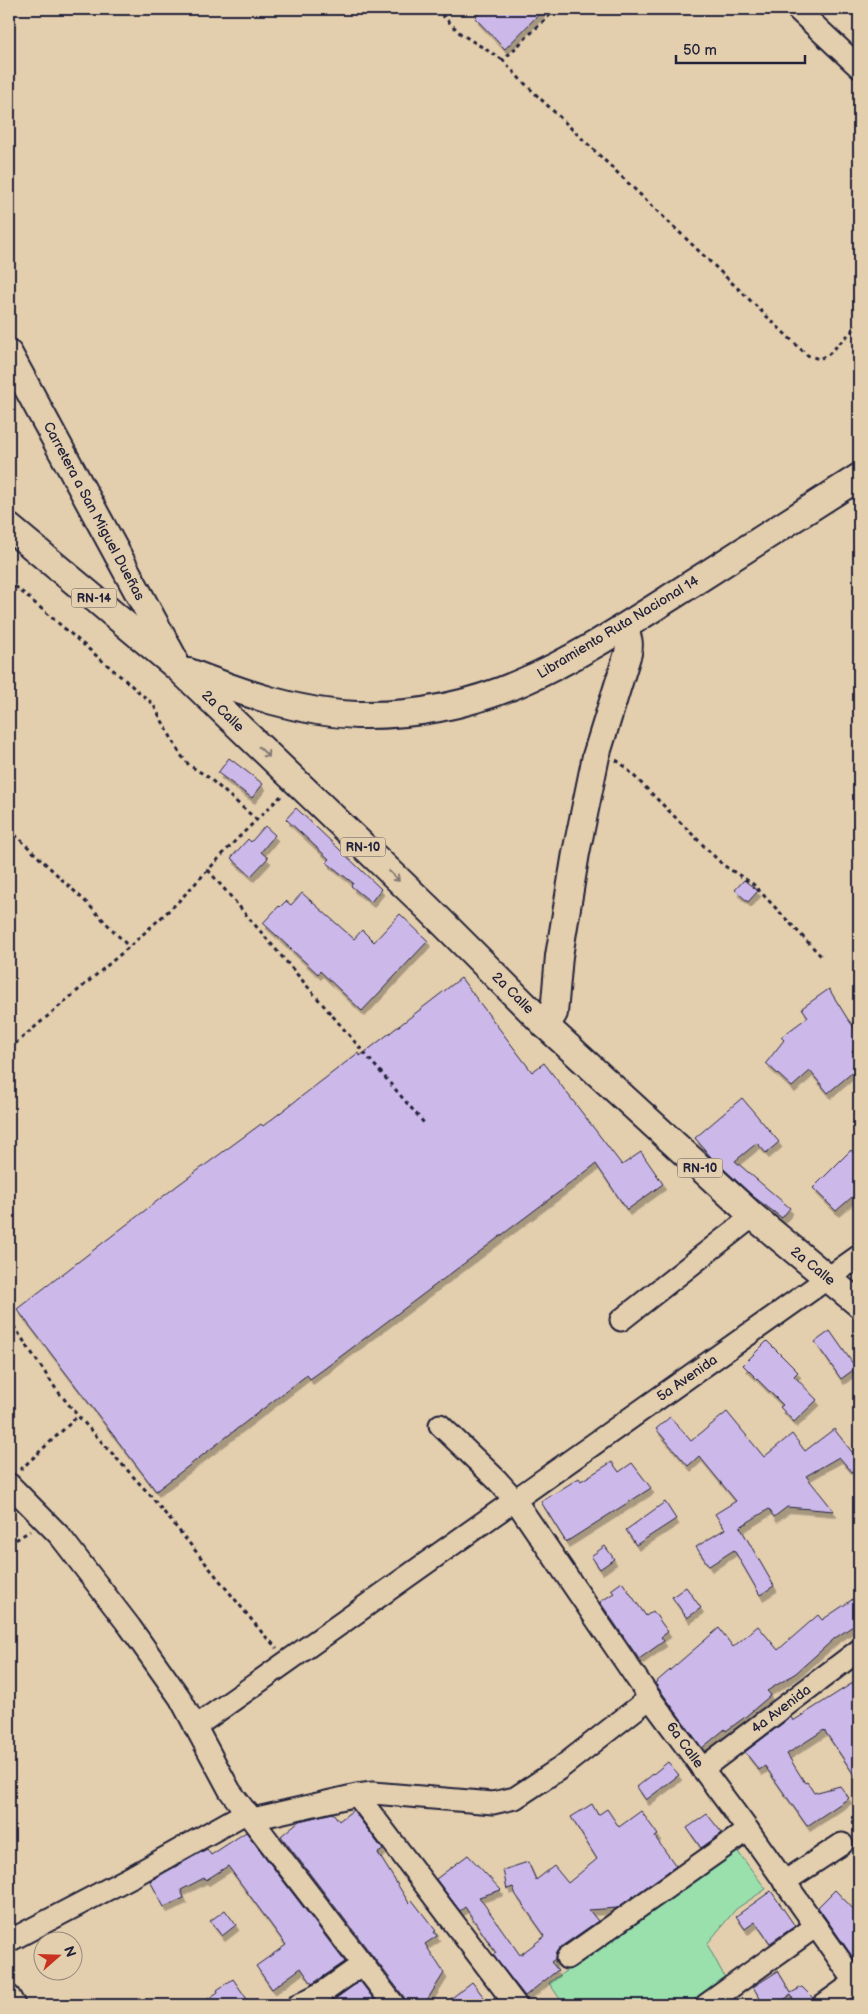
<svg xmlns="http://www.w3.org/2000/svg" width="868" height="2014" viewBox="0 0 868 2014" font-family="'Balsamiq Sans',sans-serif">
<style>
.green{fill:#99e0ad;stroke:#5e8174}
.building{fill:#ccb9ea;stroke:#22223b;filter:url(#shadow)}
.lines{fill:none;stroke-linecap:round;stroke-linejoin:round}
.minor-casing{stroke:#22223b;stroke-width:25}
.major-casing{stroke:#22223b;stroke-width:30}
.path{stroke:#22223b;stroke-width:3;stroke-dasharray:4 4;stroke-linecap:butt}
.minor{stroke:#e3cead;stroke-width:21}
.major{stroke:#e3cead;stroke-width:26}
.oneway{stroke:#827874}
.labels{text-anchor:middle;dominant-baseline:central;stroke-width:4;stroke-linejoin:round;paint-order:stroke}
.shield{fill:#e3cead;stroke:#5c565d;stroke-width:1}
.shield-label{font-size:12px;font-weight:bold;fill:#22223b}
.street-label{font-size:14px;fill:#22223b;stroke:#e3cead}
</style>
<defs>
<filter id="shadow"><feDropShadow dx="3" dy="5.5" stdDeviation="0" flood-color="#0004"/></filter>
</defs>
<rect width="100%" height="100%" fill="#e3cead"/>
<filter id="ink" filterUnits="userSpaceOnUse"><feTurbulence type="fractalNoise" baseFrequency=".02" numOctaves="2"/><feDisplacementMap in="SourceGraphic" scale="10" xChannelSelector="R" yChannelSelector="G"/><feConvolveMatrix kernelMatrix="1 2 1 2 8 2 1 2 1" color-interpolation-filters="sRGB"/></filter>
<g filter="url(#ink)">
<polygon class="green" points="735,1848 766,1889 736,1909 707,1944 729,1985 700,2005 564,2005 549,1983"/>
<g class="building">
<polygon points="484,9 544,9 505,49 475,18"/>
<polygon points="229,758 263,784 252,798 218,773"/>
<polygon points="296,808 381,889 371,902 351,886 353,883 326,862 329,859 286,819"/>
<polygon points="265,826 275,835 261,852 268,858 251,876 231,858 248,839 251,842"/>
<polygon points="744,880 758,891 748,902 735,890"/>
<polygon points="302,893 354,939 362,930 374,942 400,914 428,941 362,1011 320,971 318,974 263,923 279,906 280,907 286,901 291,905"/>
<polygon points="461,978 532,1072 544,1063 622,1165 641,1152 663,1184 627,1210 596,1164 324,1369 310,1379 307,1375 156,1491 17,1309 178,1185 261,1124 263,1126 358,1053 360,1056"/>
<polygon points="829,989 847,1018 859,1034 859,1045 852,1051 859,1060 859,1067 828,1093 810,1071 792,1087 766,1063 784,1040 781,1037 808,1017 802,1008"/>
<polygon points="742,1098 779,1142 766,1153 757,1143 735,1161 790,1208 782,1218 754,1197 710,1156 695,1138"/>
<polygon points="851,1150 859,1160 859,1191 836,1211 813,1188"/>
<polygon points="830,1331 856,1368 841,1379 815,1342"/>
<polygon points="767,1341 798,1372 794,1376 817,1400 794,1422 780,1407 783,1405 743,1365"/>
<polygon points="727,1412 764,1457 792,1434 805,1451 834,1429 859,1461 859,1480 839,1457 806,1476 834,1511 787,1507 774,1517 769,1509 740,1527 774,1586 760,1595 734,1550 709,1566 696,1547 725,1529 715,1514 736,1501 699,1456 688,1466 656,1429 670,1417 691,1441"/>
<polygon points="612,1462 619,1472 632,1463 651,1488 566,1542 541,1502 579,1478 581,1481"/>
<polygon points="665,1502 676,1519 636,1545 626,1530"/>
<polygon points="605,1546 614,1559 600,1569 591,1556"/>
<polygon points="622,1582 646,1616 653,1611 668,1632 661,1637 664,1641 639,1659 600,1602 614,1593 611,1590"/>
<polygon points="686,1587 701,1608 687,1618 672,1597"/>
<polygon points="859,1595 859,1622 835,1638 796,1673 767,1691 771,1695 745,1717 726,1731 725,1729 702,1748 655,1683 719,1628 733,1647 758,1626 778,1650 818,1615 822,1620"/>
<polygon points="859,1679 859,1782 824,1730 787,1754 805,1783 807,1782 814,1793 840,1786 849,1798 807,1826 765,1766 759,1770 745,1752 791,1717 793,1721"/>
<polygon points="668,1762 679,1775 646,1800 637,1787"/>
<polygon points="592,1804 598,1815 607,1809 619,1827 641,1811 658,1835 655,1837 676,1866 617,1908 589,1910 598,1921 559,1948 556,1953 555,1959 551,1962 558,1970 525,1996 493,1955 496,1953 465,1907 460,1911 436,1879 468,1855 501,1890 479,1897 520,1955 545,1936 516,1895 513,1887 507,1889 503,1870 528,1862 536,1880 554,1866 568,1883 597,1859 571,1817"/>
<polygon points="353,1810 383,1850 378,1853 409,1903 412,1900 436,1931 434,1932 437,1936 425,1944 444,1973 424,2005 406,2005 404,1997 281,1836 299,1821 333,1813 339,1821"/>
<polygon points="707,1814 722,1833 701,1848 687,1828"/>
<polygon points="246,1832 345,1962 312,1984 301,1968 272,1989 256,1966 286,1945 228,1866 206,1880 204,1878 181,1890 184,1898 164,1907 150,1881 207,1849 211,1855"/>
<polygon points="835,1890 859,1915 859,1966 818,1907"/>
<polygon points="771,1891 795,1926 770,1943 755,1922 745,1929 736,1916"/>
<polygon points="225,1910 236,1925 222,1936 210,1921"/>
<polygon points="778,1971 791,1993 802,1987 813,1998 811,2005 796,2005 791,1995 775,2005 764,2005 753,1987"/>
<polygon points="233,1979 251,2005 199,2005 218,1992 217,1990"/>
<polygon points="360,1981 378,2005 325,2005 332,2001"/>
<polygon points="472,1982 490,2005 443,2005"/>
</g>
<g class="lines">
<defs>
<g id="minor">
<polyline points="797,9 859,67"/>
<polyline points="621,1320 753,1216"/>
<polyline points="440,1425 497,1480 515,1500 650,1698 748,1830 859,1987"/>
<polyline points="9,1484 60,1536 130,1627 180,1698 230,1791 394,2005"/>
<polyline points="195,1727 859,1256"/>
<polyline points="702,1769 859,1650"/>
<polyline points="357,1795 516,2005"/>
<polyline points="253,1819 357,1795 373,1793 493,1803 515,1798 559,1769 650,1698"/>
<polyline points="784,1882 842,1844"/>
<polyline points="9,1941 133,1876 247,1812"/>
<polyline points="567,1958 748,1830"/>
<polyline points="9,1996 14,2005"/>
<polyline points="298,2005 325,1991 363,1964"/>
<polyline points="706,2005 816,1926"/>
<polyline points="823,2005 855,1982"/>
</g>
<g id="major">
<polyline points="9,354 173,657"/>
<polyline points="9,527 179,669 429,909 546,1026 753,1216 859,1304"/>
<path d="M189 672C243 693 299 713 357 715 490 718 577 657 685 588 743 551 801 514 859 477"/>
<path d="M546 1026 554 1013 559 956 576 853 596 756 628 653C630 643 629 637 622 628"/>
</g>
</defs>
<use href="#minor" class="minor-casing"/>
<use href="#major" class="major-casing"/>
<g class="path">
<polyline points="436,9 461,34 503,60"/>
<polyline points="556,9 503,60 520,79 807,355 819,359 829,354 859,324"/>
<polyline points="9,581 153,704 180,754 189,765 208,777 257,820"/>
<polyline points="616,760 622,764 723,865 753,884 821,956"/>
<polyline points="9,829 89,905 129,947"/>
<polyline points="208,870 424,1123"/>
<polyline points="9,1049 129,947 176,904 236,840 281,796"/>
<polyline points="9,1319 56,1389 78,1416 150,1495 264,1635 277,1648"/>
<polyline points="20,1470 78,1416"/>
<polyline points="9,1544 30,1531"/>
</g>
<use href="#minor" class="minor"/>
<use href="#major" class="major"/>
</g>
<defs><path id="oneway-shaft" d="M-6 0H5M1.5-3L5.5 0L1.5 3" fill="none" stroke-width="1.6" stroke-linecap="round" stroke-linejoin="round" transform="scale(1.25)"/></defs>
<g class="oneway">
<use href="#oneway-shaft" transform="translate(264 752) rotate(44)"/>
<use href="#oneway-shaft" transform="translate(394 876) rotate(44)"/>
</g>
</g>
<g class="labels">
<g class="shield">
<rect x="71.5" y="588.5" width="45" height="19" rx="4"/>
<rect x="340.5" y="837.5" width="45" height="19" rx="4"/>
<rect x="677.5" y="1158.5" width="45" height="19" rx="4"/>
</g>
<g class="shield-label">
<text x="94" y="598">RN-14</text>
<text x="363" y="847">RN-10</text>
<text x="700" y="1168">RN-10</text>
</g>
<g class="street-label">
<text transform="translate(94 511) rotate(62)">Carretera a San Miguel Dueñas</text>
<text transform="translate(618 627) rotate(-31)">Libramiento Ruta Nacional 14</text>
<text transform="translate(223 711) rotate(44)">2a Calle</text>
<text transform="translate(513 993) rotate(45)">2a Calle</text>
<text transform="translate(813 1266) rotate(39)">2a Calle</text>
<text transform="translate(687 1378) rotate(-35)">5a Avenida</text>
<text transform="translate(781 1709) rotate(-37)">4a Avenida</text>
<text transform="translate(685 1745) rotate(54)">6a Calle</text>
</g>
</g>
<rect width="868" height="2014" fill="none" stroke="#e3cead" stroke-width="30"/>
<rect x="15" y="15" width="838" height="1984" fill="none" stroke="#22223b" stroke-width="2" filter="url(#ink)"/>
<g transform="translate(58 1956) rotate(70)"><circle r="24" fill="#e3cead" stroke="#96897f"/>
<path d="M0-4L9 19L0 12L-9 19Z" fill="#c8321e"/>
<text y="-8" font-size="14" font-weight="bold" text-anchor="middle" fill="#22223b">N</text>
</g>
<path d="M676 55v8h129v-8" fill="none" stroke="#22223b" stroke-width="2.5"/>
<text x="683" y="55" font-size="15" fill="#22223b" stroke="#e3cead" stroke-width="4" paint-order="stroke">50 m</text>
</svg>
